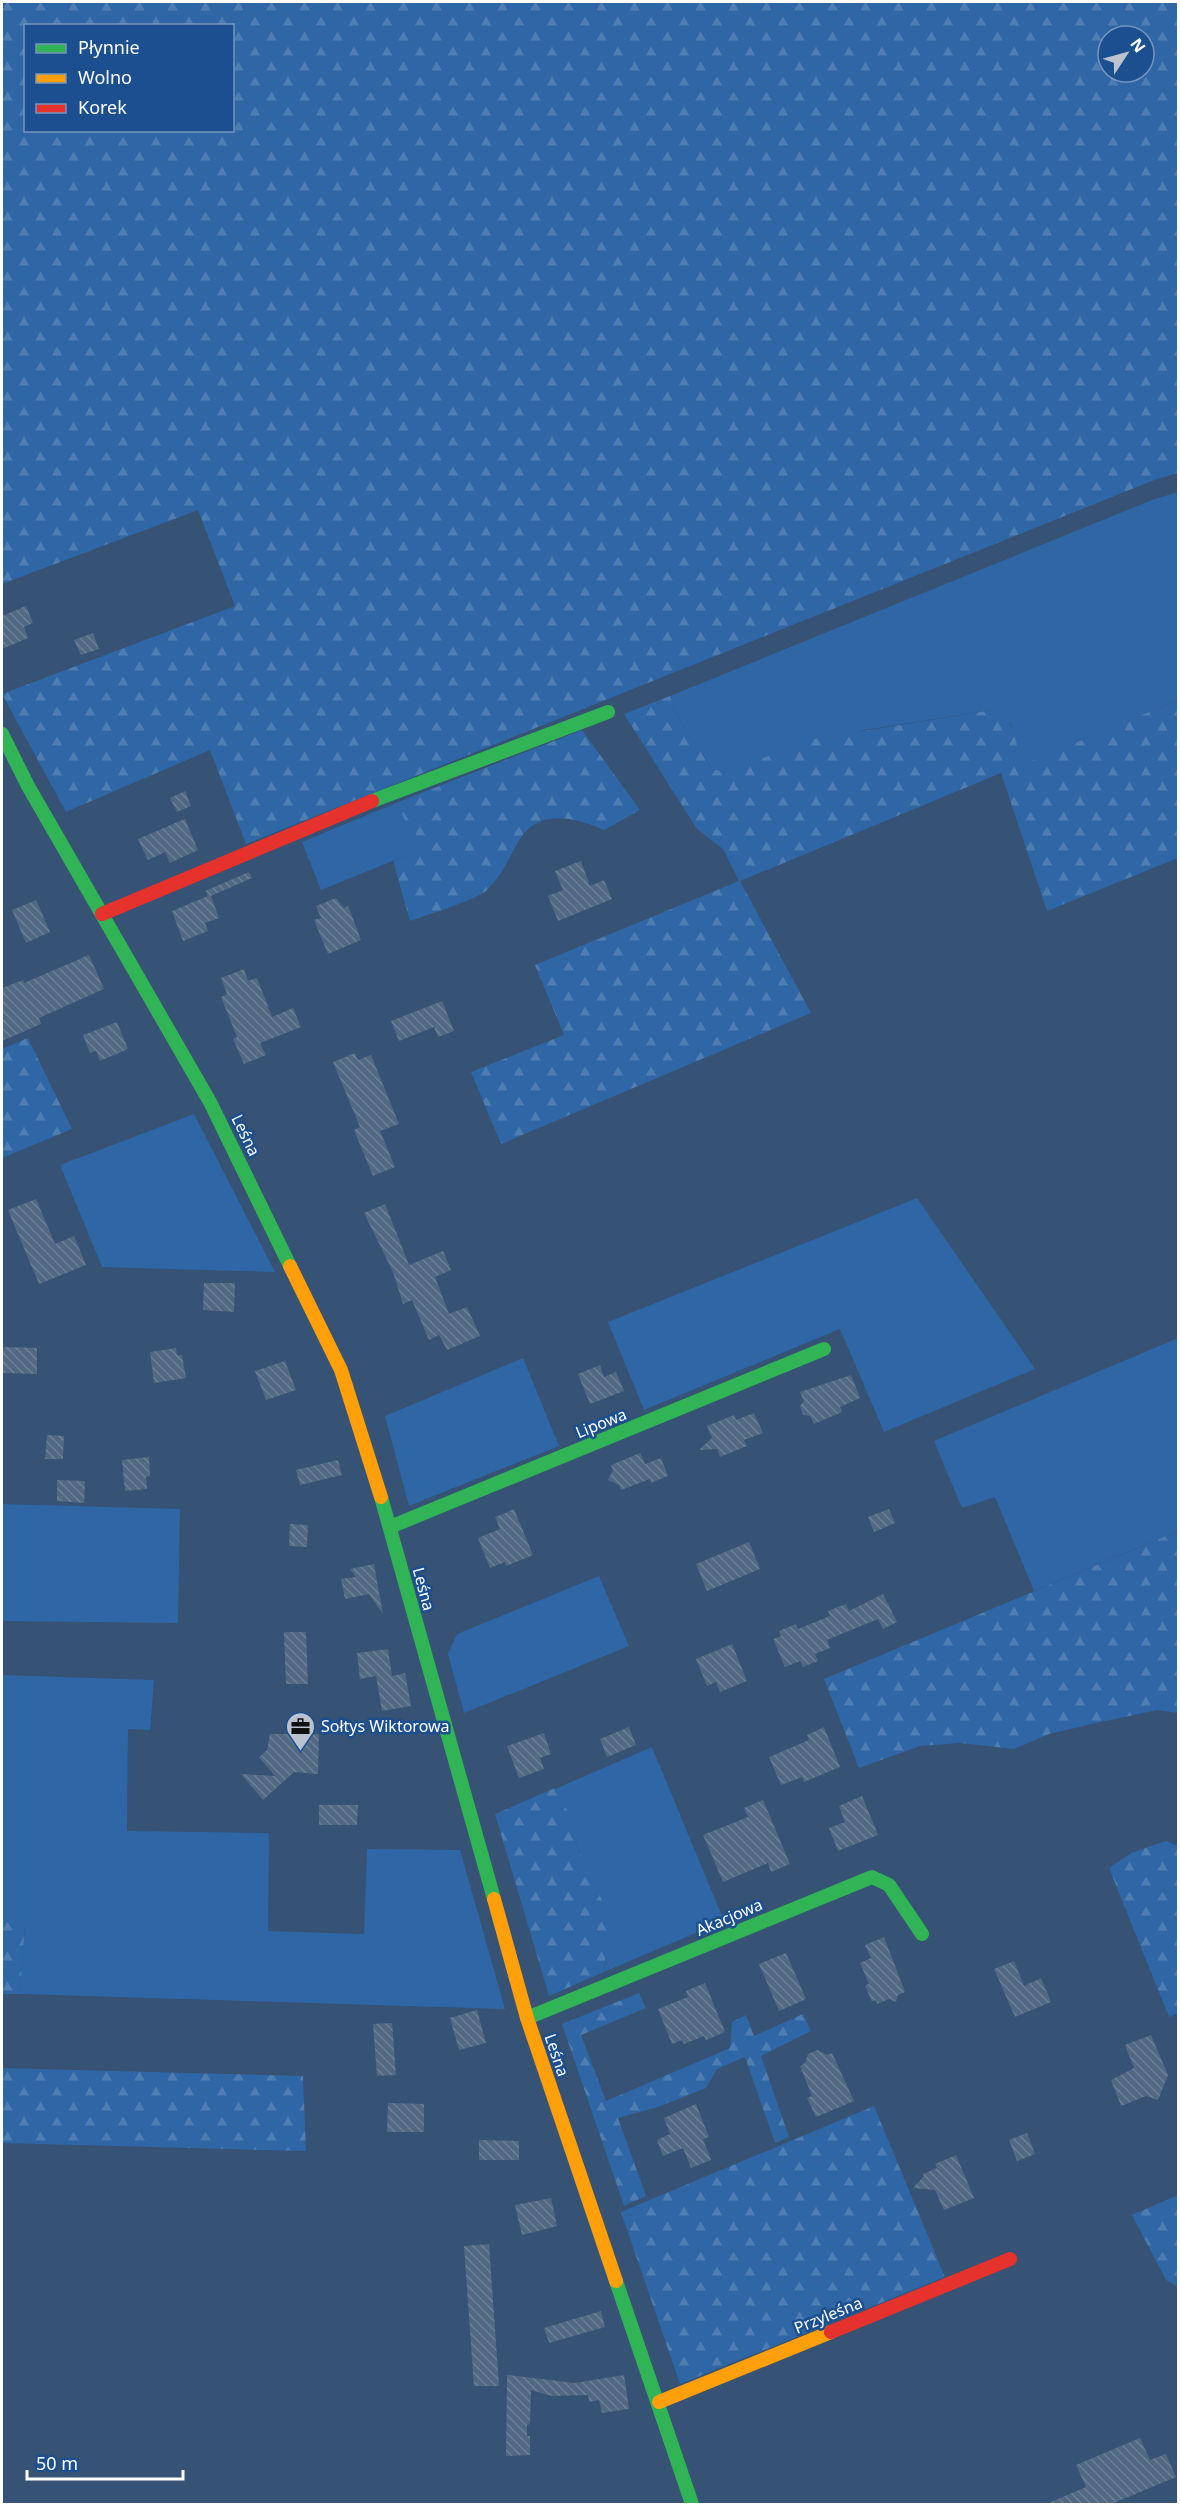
<svg xmlns="http://www.w3.org/2000/svg" width="1180" height="2506" viewBox="0 0 1180 2506" font-family="'Noto Sans',sans-serif">
<style>
.green{fill:#2f66a5}
.forest{fill:url(#forest-firs);fill-rule:evenodd}
.building{fill:url(#building-back-hatch)}
.lines{fill:none;stroke-linecap:round;stroke-linejoin:round}
.fast{stroke:#30b455;stroke-width:14}
.slow{stroke:#ff9f0a;stroke-width:14}
.jam{stroke:#e5322d;stroke-width:14}
.labels{text-anchor:middle;dominant-baseline:central;stroke-width:5;stroke-linejoin:round;paint-order:stroke}
.street-label{font-size:16px;fill:#fff;stroke:#1b4f8f}
.poi-label{font-size:16px;fill:#fff;stroke:#1b4f8f;text-anchor:start}
</style>
<defs>
<pattern id="forest-firs" width="22" height="20" patternUnits="userSpaceOnUse" patternTransform="scale(1.5)"><rect width="22" height="20" fill="#2f66a5"/><path d="M5 1l3.5 6h-7zM16 11l3.5 6h-7z" fill="#4e7db2"/></pattern>
<pattern id="building-back-hatch" width="6" height="6" patternUnits="userSpaceOnUse" patternTransform="scale(1.5)"><rect width="6" height="6" fill="#526984"/><path d="M-1 5l2 2M0 0l6 6M5-1l2 2" fill="none" stroke="#6c8096"/></pattern>
</defs>
<rect width="100%" height="100%" fill="#365274"/>
<g class="green">
<polygon points="1178,492 1178,700 1021,766 1011,724 992,710 865,730 726,772 712,769 678,717 670,696 1152,500"/>
<polygon points="396,803 408,824 427,847 321,890 302,842"/>
<polygon points="194,1114 275,1272 102,1267 60,1165"/>
<polygon points="917,1198 1035,1369 884,1432 840,1329 644,1410 608,1322"/>
<polygon points="1178,1338 1178,1531 1034,1591 995,1497 962,1508 934,1441"/>
<polygon points="523,1358 559,1446 409,1506 385,1416"/>
<polygon points="2,1504 180,1509 178,1623 2,1621"/>
<polygon points="599,1576 629,1646 464,1713 448,1654 457,1634"/>
<polygon points="2,1675 154,1680 150,1730 128,1729 127,1831 269,1833 268,1931 364,1934 367,1849 460,1850 505,2009 20,1994 25,1925 2,1922"/>
<polygon points="652,1747 724,1921 604,1972 606,1960 581,1854 573,1837 568,1814 555,1789"/>
</g>
<g class="forest">
<path d="M2 2H1178V473L1157 479 246 844 210 750 66 812 2 694 235 606 198 510 2 584ZM26 26H232V130H26ZM1108 36H1144V72H1108Z"/>
<path d="M670 696 678 717 712 769 726 772 814 739 992 710C1017 717 1015 745 1022 765L1178 700V858L1047 911 1001 773 740 881 811 1013 501 1144 471 1072 564 1035 535 965 739 881 723 849 697 829 624 714Z"/>
<path d="M582 730 640 810 604 830C576 818 540 808 520 839 509 857 503 875 487 890 477 900 426 915 410 921L393 861 426 847 407 824 396 803Z"/>
<polygon points="28,1038 72,1129 2,1158 2,1049"/>
<polygon points="1178,1531 1178,1713 1157,1710 1092,1724 1049,1734 1014,1749 960,1743 920,1746 859,1768 824,1679"/>
<polygon points="555,1788 569,1814 573,1837 604,1905 609,1928 604,1972 549,1996 495,1814"/>
<polygon points="1166,1841 1178,1846 1178,2013 1169,2017 1109,1868 1131,1853"/>
<polygon points="2,1922 25,1924 20,1994 2,1994"/>
<polygon points="639,1993 646,2008 581,2035 606,2101 730,2048 732,2022 746,2015 754,2036 803,2014 811,2031 761,2056 789,2137 775,2143 745,2057 717,2069 706,2088 658,2107 618,2118 646,2196 624,2206 562,2024"/>
<polygon points="2,2068 303,2076 306,2151 2,2143"/>
<polygon points="874,2106 945,2277 680,2384 621,2212"/>
<polygon points="1178,2195 1178,2287 1166,2280 1132,2215"/>
</g>
<g class="building">
<polygon points="26,606 33,623 24,627 28,638 2,649 2,616"/>
<polygon points="93,633 99,649 81,655 74,640"/>
<polygon points="185,791 191,806 177,812 170,798"/>
<polygon points="185,819 198,850 170,863 165,852 148,860 138,839"/>
<polygon points="581,861 590,886 604,880 612,899 558,921 548,896 563,890 555,871"/>
<polygon points="249,872 252,878 211,896 219,918 205,923 208,931 183,941 172,911 208,896 205,891"/>
<polygon points="336,898 344,908 348,906 361,940 328,954 314,920 321,918 316,906"/>
<polygon points="36,900 50,932 26,943 12,910"/>
<polygon points="89,955 104,989 39,1018 41,1024 2,1041 2,988 23,980 24,983"/>
<polygon points="244,969 248,981 257,978 272,1017 293,1008 301,1027 260,1043 266,1055 244,1064 233,1039 237,1037 221,997 227,994 221,978"/>
<polygon points="442,1001 454,1031 438,1037 434,1027 399,1041 391,1021"/>
<polygon points="117,1022 128,1049 100,1061 96,1051 90,1053 83,1035"/>
<polygon points="355,1053 358,1060 371,1055 399,1124 380,1131 395,1167 373,1176 354,1130 360,1127 333,1062"/>
<polygon points="36,1199 55,1244 74,1236 86,1265 39,1284 8,1210"/>
<polygon points="385,1204 409,1265 443,1251 451,1270 435,1277 449,1314 467,1307 480,1336 447,1350 439,1335 429,1340 412,1300 403,1304 393,1272 364,1213"/>
<polygon points="204,1283 235,1283 234,1312 203,1310"/>
<polygon points="5,1347 37,1348 37,1374 4,1373 2,1371 2,1349"/>
<polygon points="176,1348 177,1355 182,1355 186,1378 154,1383 150,1352"/>
<polygon points="285,1361 296,1390 266,1400 255,1371"/>
<polygon points="600,1365 604,1377 616,1372 624,1391 590,1404 578,1374"/>
<polygon points="851,1375 860,1398 840,1407 842,1412 814,1424 810,1416 803,1415 800,1406 804,1401 800,1392"/>
<polygon points="754,1413 763,1433 744,1440 747,1446 720,1457 717,1449 699,1450 712,1438 707,1426 734,1415 736,1420"/>
<polygon points="47,1435 64,1436 63,1459 45,1459"/>
<polygon points="640,1453 645,1464 661,1458 668,1476 651,1483 650,1479 621,1490 619,1485 608,1480 613,1470 611,1465"/>
<polygon points="149,1457 150,1476 146,1477 147,1489 125,1491 122,1460"/>
<polygon points="338,1460 342,1475 300,1485 296,1470"/>
<polygon points="57,1480 85,1481 84,1503 57,1501"/>
<polygon points="514,1509 533,1555 506,1566 505,1562 490,1568 478,1538 500,1529 495,1517"/>
<polygon points="889,1509 895,1523 874,1532 868,1517"/>
<polygon points="290,1524 308,1525 307,1547 289,1546"/>
<polygon points="749,1542 760,1569 707,1591 696,1564"/>
<polygon points="374,1564 376,1576 383,1614 369,1594 345,1599 341,1579 356,1577 350,1569"/>
<polygon points="883,1594 897,1622 883,1629 878,1619 827,1640 830,1648 815,1654 818,1661 803,1667 800,1661 785,1667 773,1639 781,1636 779,1631 796,1624 798,1629 830,1616 828,1611 846,1604 849,1611"/>
<polygon points="284,1632 306,1632 308,1684 286,1684"/>
<polygon points="732,1644 747,1681 720,1692 716,1682 707,1686 696,1659"/>
<polygon points="388,1649 392,1676 405,1673 411,1706 382,1711 376,1676 360,1679 357,1653"/>
<polygon points="629,1727 636,1745 607,1757 600,1739"/>
<polygon points="824,1727 840,1767 804,1782 802,1777 781,1785 769,1757 809,1740 807,1735"/>
<polygon points="544,1733 551,1754 540,1758 544,1769 519,1778 507,1746"/>
<polygon points="270,1734 319,1734 318,1774 294,1772 263,1800 241,1774 275,1776 259,1757 267,1750"/>
<polygon points="862,1796 878,1835 838,1851 829,1828 845,1822 839,1806"/>
<polygon points="763,1800 790,1864 771,1872 768,1863 723,1882 703,1835 748,1817 744,1808"/>
<polygon points="319,1805 358,1805 357,1825 319,1825"/>
<polygon points="884,1937 905,1992 898,1995 896,2002 889,1999 877,2004 876,2000 872,2002 865,1985 869,1984 860,1963 871,1958 865,1945"/>
<polygon points="786,1953 806,1999 779,2011 759,1964"/>
<polygon points="1014,1961 1024,1986 1041,1978 1051,2002 1015,2017 994,1969"/>
<polygon points="705,1983 725,2032 706,2040 704,2036 684,2044 682,2040 672,2044 658,2009 688,1997 686,1991"/>
<polygon points="477,2010 486,2043 459,2050 450,2018"/>
<polygon points="392,2023 396,2075 377,2076 373,2024"/>
<polygon points="1151,2035 1168,2075 1158,2100 1146,2096 1121,2106 1111,2080 1134,2068 1125,2045"/>
<polygon points="817,2050 827,2055 832,2053 854,2101 816,2117 807,2098 812,2096 800,2066 805,2063 808,2054"/>
<polygon points="388,2103 424,2104 424,2132 387,2132"/>
<polygon points="696,2104 709,2137 703,2139 711,2160 691,2168 683,2148 663,2156 657,2140 670,2134 664,2118"/>
<polygon points="1027,2133 1035,2154 1017,2161 1009,2140"/>
<polygon points="479,2140 519,2141 519,2160 479,2160"/>
<polygon points="956,2155 974,2198 944,2210 935,2190 913,2188 924,2176 923,2174 937,2168 935,2164"/>
<polygon points="551,2198 557,2226 522,2235 515,2205"/>
<polygon points="489,2244 499,2386 474,2386 464,2246"/>
<polygon points="601,2311 605,2327 549,2343 544,2328"/>
<polygon points="507,2375 575,2383 624,2375 629,2409 602,2413 599,2400 589,2402 588,2395 552,2396 531,2390 530,2424 527,2425 527,2436 530,2436 530,2455 506,2456"/>
<polygon points="1140,2438 1150,2460 1166,2454 1176,2477 1109,2505 1044,2505 1086,2487 1076,2465"/>
</g>
<g class="lines">
<g class="fast">
<polyline points="2,734 28,786 210,1102 290,1266"/>
<polyline points="372,801 608,712"/>
<polyline points="381,1497 494,1899"/>
<polyline points="390,1527 824,1349"/>
<polyline points="527,2018 872,1877 889,1885 922,1934"/>
<polyline points="616,2281 692,2504"/>
</g>
<g class="slow">
<polyline points="290,1266 341,1370 381,1497"/>
<polyline points="494,1899 527,2018 616,2281"/>
<polyline points="659,2402 831,2332"/>
</g>
<g class="jam">
<polyline points="102,914 372,801"/>
<polyline points="831,2332 1010,2259"/>
</g>
</g>
<defs>
<symbol id="office-pin" viewBox="-11 -11 22 30"><path d="M0 17L-7.5 6A9.5 9.5 0 1 1 7.5 6Z" fill="#b9c2ce" stroke="#1b4f8f"/><path d="M-6-3h4V-5.5h4V-3h4V5H-6ZM-1-4.5V-3h2v-1.5ZM-6 0V1H6V0Z" fill="#111"/></symbol>
</defs>
<g fill-rule="evenodd">
<use href="#office-pin" x="284" y="1710" width="33" height="45"/>
</g>
<g class="labels">
<g class="street-label">
<text transform="translate(246 1135) rotate(64)">Leśna</text>
<text transform="translate(601 1423) rotate(-22)">Lipowa</text>
<text transform="translate(424 1589) rotate(75)">Leśna</text>
<text transform="translate(729 1917) rotate(-23)">Akacjowa</text>
<text transform="translate(557 2055) rotate(71)">Leśna</text>
<text transform="translate(828 2315) rotate(-22)">Przyleśna</text>
</g>
<g class="poi-label">
<text x="321" y="1726">Sołtys Wiktorowa</text>
</g>
</g>
<rect width="1180" height="2506" fill="none" stroke="#ffffff" stroke-width="6"/>
<rect x="24" y="24" width="210" height="108" fill="#1b4f8f" stroke="#7695bc" stroke-width="1.5"/>
<rect x="36" y="44" width="30" height="9" fill="#30b455" stroke="#7695bc" stroke-width="1.5"/>
<text x="78" y="54" font-size="18" fill="#ffffff">Płynnie</text>
<rect x="36" y="74" width="30" height="9" fill="#ff9f0a" stroke="#7695bc" stroke-width="1.5"/>
<text x="78" y="84" font-size="18" fill="#ffffff">Wolno</text>
<rect x="36" y="104" width="30" height="9" fill="#e5322d" stroke="#7695bc" stroke-width="1.5"/>
<text x="78" y="114" font-size="18" fill="#ffffff">Korek</text>
<g transform="translate(1126 54) rotate(54)"><circle r="28" fill="#1b4f8f" stroke="#7695bc" stroke-width="1.5"/>
<path d="M0-4.5L10 22L0 15L-10 22Z" fill="#b9c2ce"/>
<text y="-9" font-size="16" font-weight="bold" text-anchor="middle" fill="#ffffff">N</text>
</g>
<path d="M27 2470v9h156v-9" fill="none" stroke="#ffffff" stroke-width="3"/>
<text x="36" y="2470" font-size="18" fill="#ffffff" stroke="#1b4f8f" stroke-width="4.5" paint-order="stroke">50 m</text>
</svg>
